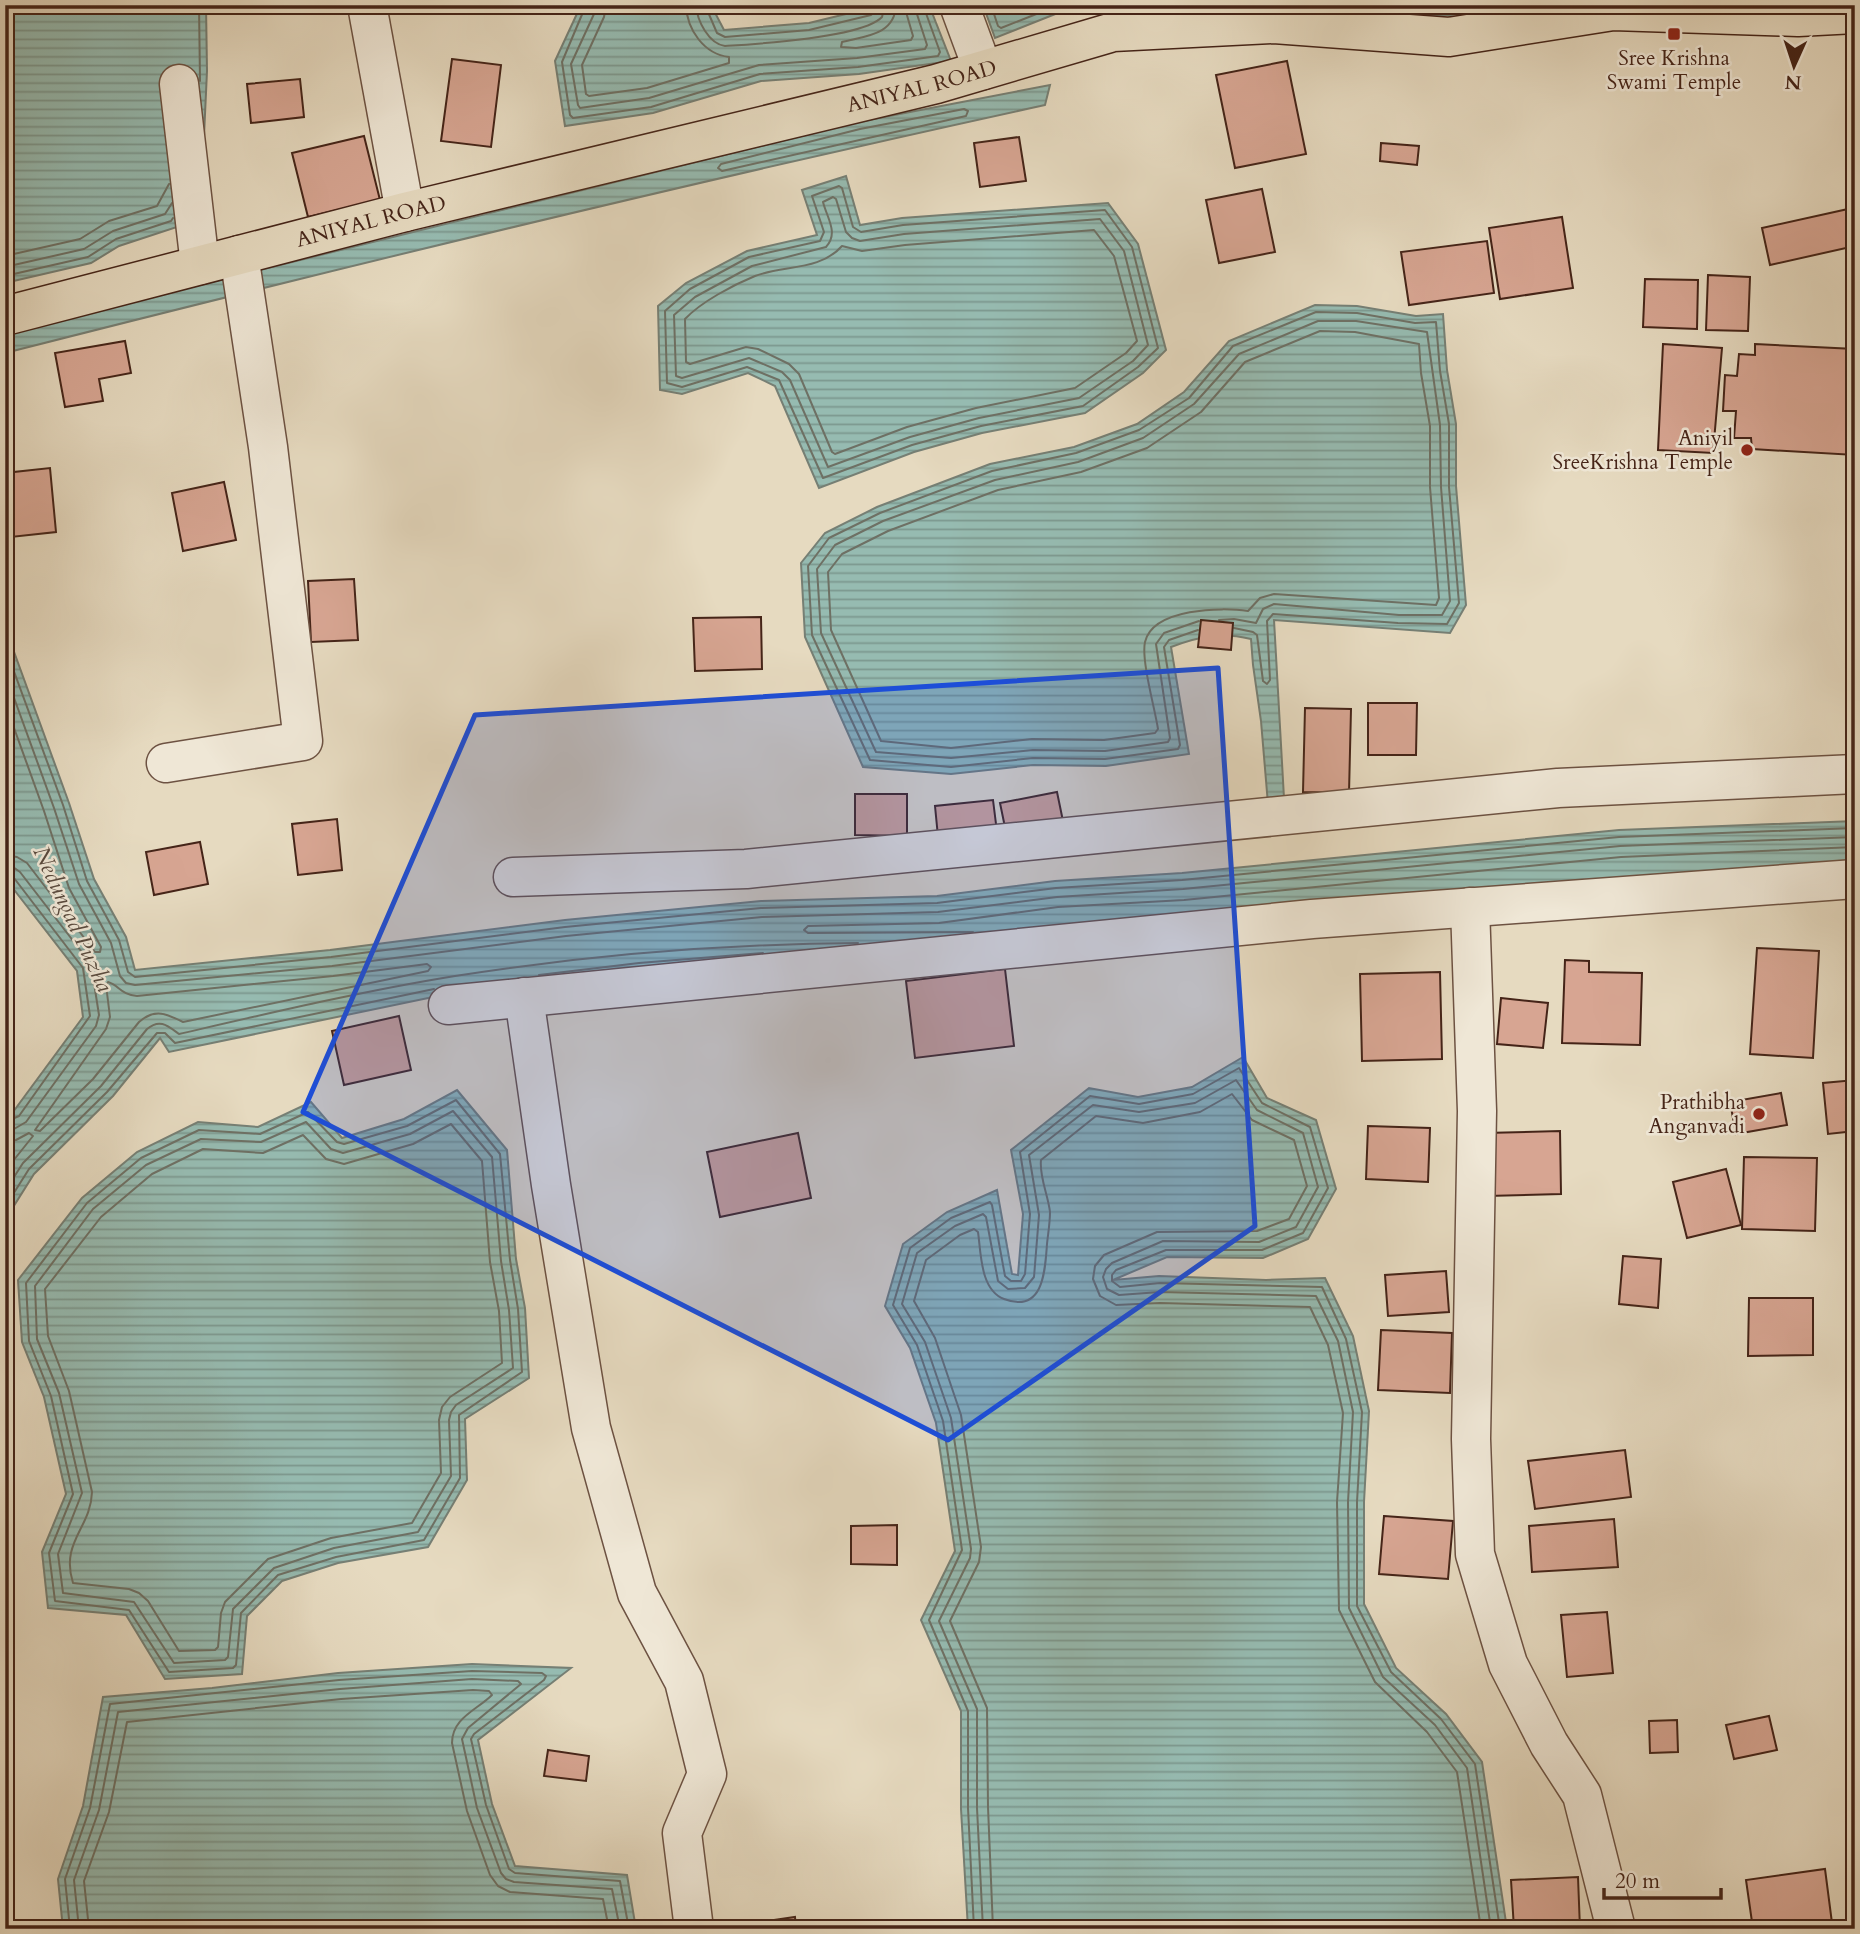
<svg xmlns="http://www.w3.org/2000/svg" width="1860" height="1934" viewBox="0 0 1860 1934" font-family="Cardo,serif">
<style>
.water{fill:url(#water-rules);stroke:#767f74;stroke-width:2}
.lines{fill:none;stroke-linecap:round;stroke-linejoin:round}
.shore{stroke:#6e7064;stroke-width:2}
.stream{stroke:#767f74;stroke-width:12}
.building{fill:#d7a592;stroke:#452418;stroke-width:2}
.minor-casing{stroke:#6d5242;stroke-width:41}
.major-casing{stroke:#452418;stroke-width:41}
.minor{stroke:#efe7d6;stroke-width:38}
.major{stroke:#e6dac0;stroke-width:38}
.marked{fill:#1d4ed8;fill-opacity:0.2;stroke:#1d4ed8;stroke-width:5;stroke-linejoin:round}
.poi-dot{fill:#8f2418;stroke:#efe7d6;stroke-width:2.5}
.labels{text-anchor:middle;dominant-baseline:central;stroke-width:5;stroke-linejoin:round;paint-order:stroke}
.poi-label{font-size:21px;fill:#452418;stroke:#efe7d6;text-anchor:end}
.street-label{font-size:21px;fill:#452418;stroke:#efe7d6}
.water-label{font-size:23px;font-style:italic;fill:#594a3e;stroke:#efe7d6}
</style>
<defs>
<pattern id="water-rules" width="6" height="5" patternUnits="userSpaceOnUse" patternTransform="scale(1.75)"><rect width="6" height="5" fill="#96bbb1"/><path d="M0 2.5h6" fill="none" stroke="#7c988f"/></pattern>
</defs>
<rect width="100%" height="100%" fill="#e6dac0"/>
<filter id="stains"><feTurbulence type="fractalNoise" baseFrequency=".00286" numOctaves="4"/><feColorMatrix values="0 0 0 0 .2 0 0 0 0 .09 0 0 0 0 .02 0 0 0 .5 -.17"/></filter>
<radialGradient id="worn" r=".72"><stop offset=".6" stop-color="#630" stop-opacity="0"/><stop offset="1" stop-color="#630" stop-opacity=".3"/></radialGradient>
<g class="water">
<polygon points="5,5 206,5 207,71 202,179 177,227 119,246 91,263 5,283"/>
<polygon points="581,5 711,5 724,30 809,23 883,5 929,5 951,61 859,74 761,81 653,113 565,126 555,61"/>
<polygon points="983,5 1078,5 995,38"/>
<path d="M1050 85 1045 105C697 181 350 265 5 353V333L858 122Z"/>
<polygon points="846,176 860,225 902,218 1108,203 1138,244 1166,350 1143,373 1085,413 982,433 914,452 819,488 775,386 748,373 682,394 660,390 658,306 686,283 747,251 817,235 802,190"/>
<path d="M1315 305 1357 306 1416 316 1443 314 1447 370 1456 424V486L1466 605 1450 633 1274 620 1285 816H1269L1261 721 1253 665 1251 639C1221 632 1200 636 1171 647L1189 754 1106 766 1033 765 951 774 863 767 805 637 801 563 825 533 877 507 990 464 1074 447 1137 424 1184 392 1229 341Z"/>
<polygon points="5,627 69,803 94,879 126,937 135,970 330,950 565,920 761,901 937,896 1055,881 1182,873 1619,830 1855,821 1855,894 457,992 169,1052 160,1038 113,1096 34,1174 5,1220 5,1116 13,1112 83,1017 77,971 5,878"/>
<polygon points="1243,1057 1267,1098 1316,1120 1336,1189 1308,1239 1263,1258 1167,1257 1113,1280 1159,1276 1266,1280 1325,1278 1353,1336 1369,1411 1364,1502 1364,1604 1396,1668 1446,1714 1482,1762 1507,1929 968,1929 961,1809 961,1711 921,1620 955,1551 936,1423 910,1348 885,1306 903,1244 947,1212 997,1190 1012,1274 1018,1275 1023,1214 1011,1150 1089,1088 1138,1097 1192,1087"/>
<polygon points="457,1090 507,1150 516,1259 525,1308 529,1378 465,1419 467,1480 428,1547 338,1563 282,1581 247,1616 242,1674 165,1679 126,1615 48,1608 42,1552 66,1494 44,1397 22,1342 18,1280 82,1198 137,1152 198,1122 258,1127 311,1102 342,1138 404,1119"/>
<polygon points="472,1664 571,1668 478,1740 492,1804 515,1866 627,1875 636,1929 63,1929 58,1879 83,1806 103,1697 212,1688 338,1673"/>
</g>
<g class="lines">
<g class="shore">
<polyline points="199,5 200,81"/>
<polyline points="586,5 562,62 570,115 573,118 651,107 760,74 858,67 938,56 940,52 923,5"/>
<polyline points="595,5 594,14 571,64 578,105 580,108 649,98 759,65 857,58 925,49 927,45 914,5"/>
<path d="M606 5 604 17 582 65 586 94 589 96 647 88 729 63V57C704 54 687 30 686 5"/>
<path d="M696 5C697 21 709 44 725 46 757 44 862 38 882 17L885 5"/>
<polyline points="705,5 717,33 725,37 809,30 871,15 876,11 877,5"/>
<path d="M896 5C895 35 865 36 842 42L841 47 856 48 911 40 913 36 904 5"/>
<polyline points="991,5 998,26 1001,28 1059,5"/>
<polygon points="964,109 968,111 966,116 722,171 718,168 721,164 860,129"/>
<polygon points="839,186 842,188 853,227 861,232 903,225 1105,210 1132,247 1158,348 1138,367 1083,406 981,426 912,445 823,478 779,380 747,367 682,387 667,383 665,311 690,289 749,257 820,241 824,232 812,196"/>
<path d="M833 197 836 199 846 232 852 238 860 241 904 234 1100 219 1124 251 1148 345 1133 361 1079 398 979 418 910 437 828 467 790 380 782 372 749 358 682 378 676 376 674 315 695 297 752 266 826 247C839 233 827 218 823 202Z"/>
<path d="M1094 230 1114 256 1137 341 1126 353 1075 388 976 408 907 427 835 454 832 452 799 374 789 364 758 349 746 347 690 364 686 362 685 319C701 302 733 285 755 276 784 265 820 271 842 246L862 251 905 245Z"/>
<polyline points="5,256 80,239 109,221 157,206 169,184"/>
<polyline points="5,267 84,249 113,231 165,214 172,203"/>
<polyline points="5,276 88,257 116,239 171,221 173,218"/>
<path d="M1320 331 1355 332 1419 344 1421 373 1430 426V487L1439 598 1436 605 1274 594 1260 598 1248 611C1222 607 1153 608 1145 642 1141 660 1155 709 1158 729L1155 733 1104 740 1032 739 951 748 881 741 831 630 828 572 842 554 888 531 998 490 1081 472 1147 448 1201 412 1245 362Z"/>
<polyline points="1199,621 1164,633 1156,644 1170,738 1168,742 1105,751 1033,750 951,758 876,752 821,633 817,569 835,545 883,521 995,480 1078,462 1143,438 1194,404 1239,354 1318,321 1356,321 1427,332 1440,425 1441,487 1450,601 1442,615 1399,615 1274,604 1263,609 1256,623 1234,619 1219,620"/>
<polyline points="1198,630 1169,640 1164,647 1180,745 1178,749 1105,759 1033,758 951,767 870,760 812,635 808,566 829,538 880,513 992,471 1076,453 1139,430 1189,398 1233,346 1316,312 1357,313 1415,323 1436,322 1440,371 1449,424 1449,487 1459,603 1447,624 1398,623 1273,614 1267,621 1270,680 1267,684 1263,681 1257,635 1253,632 1234,628"/>
<polyline points="5,647 63,805 87,881 119,940 128,972 135,977 331,957 565,927 761,908 937,903 1056,888 1182,880 1619,837 1855,828"/>
<polyline points="5,673 54,808 79,884 111,943 120,976 126,983 135,985 332,966 566,936 762,917 938,912 1057,897 1183,889 1620,846 1855,837"/>
<polyline points="5,703 44,811 69,888 101,947 100,952 95,952 27,863 17,857 5,855"/>
<polyline points="5,866 13,867 20,872 91,964 99,1015 96,1026 26,1122 14,1129 5,1131"/>
<polyline points="5,875 14,878 83,968 90,1016 19,1116 5,1122"/>
<polyline points="973,932 808,933 804,930 808,926 939,923 1058,907 1184,900 1621,857 1855,847"/>
<path d="M427 964 431 967 428 971 183 1022C167 1014 155 1008 139 1022L93 1079 40 1131 35 1130 106 1029 110 1017 106 985 108 982C119 985 121 995 137 996L333 976Z"/>
<polyline points="539,975 639,963 763,953"/>
<polygon points="456,1100 500,1154 510,1260 518,1309 522,1372 459,1415 460,1478 424,1540 336,1557 278,1575 241,1613 236,1665 233,1668 169,1672 129,1610 55,1601 49,1553 73,1494 51,1396 29,1341 26,1283 87,1203 141,1158 199,1130 260,1134 308,1112 337,1142 344,1144 407,1126"/>
<polygon points="453,1111 492,1157 501,1261 509,1310 513,1368 456,1405 451,1412 449,1420 451,1476 418,1532 334,1548 274,1568 233,1609 228,1657 225,1660 174,1663 134,1602 63,1593 58,1554 82,1493 59,1393 37,1339 35,1286 93,1209 146,1165 201,1139 261,1142 306,1122 331,1149 343,1153 410,1134"/>
<path d="M451 1124 482 1161 490 1262 499 1311 502 1363 450 1397 442 1407 439 1420 441 1473 412 1523 331 1538 268 1559 225 1602 221 1613 218 1647 215 1650 179 1651 148 1601 139 1593 129 1589 73 1583C60 1542 91 1528 92 1492L69 1391 48 1336 45 1289 101 1217 152 1174 203 1149 263 1153 303 1135 326 1159 344 1164 413 1144Z"/>
<polyline points="5,1141 16,1140 29,1133 33,1136 5,1171"/>
<path d="M5 1191 23 1163 101 1086 147 1029C160 1018 168 1026 179 1034 270 1013 363 991 455 976 588 955 724 944 858 943"/>
<polyline points="5,1207 29,1169 107,1092 157,1033 165,1033 175,1043 434,989"/>
<polyline points="70,1929 65,1879 90,1808 110,1704 339,1680 472,1671 542,1673 546,1676 544,1680 474,1734 471,1739 486,1805 509,1869 515,1873 620,1881 629,1929"/>
<polyline points="79,1929 74,1880 99,1810 118,1712 340,1689 472,1679 518,1681 521,1684 468,1728 462,1739 477,1808 501,1873 506,1879 514,1882 612,1889 620,1929"/>
<path d="M89 1929 84 1881 109 1812 127 1722 341 1699 473 1690 489 1691 492 1695C477 1710 452 1718 452 1743L467 1811 490 1875 498 1886 510 1892 603 1899 609 1929"/>
<polyline points="974,1929 968,1808 968,1711 929,1620 962,1550 943,1421 917,1345 893,1305 910,1248 951,1218 990,1202 992,1205 1005,1276 1011,1281 1021,1281 1025,1274 1030,1214 1020,1152 1090,1096 1139,1104 1193,1094 1239,1068 1262,1103 1310,1127 1328,1188 1303,1233 1262,1250 1166,1250 1116,1270 1112,1275 1112,1281 1120,1287 1160,1283 1322,1287 1346,1339 1362,1412 1357,1502 1357,1606 1391,1672 1441,1719 1475,1764 1500,1929"/>
<polyline points="983,1929 977,1808 977,1709 939,1621 970,1558 971,1549 951,1418 925,1342 902,1304 917,1253 955,1226 983,1214 986,1217 998,1281 1008,1289 1025,1288 1034,1277 1039,1215 1029,1155 1093,1105 1139,1112 1195,1103 1236,1080 1257,1110 1303,1133 1318,1187 1296,1227 1259,1242 1163,1241 1112,1263 1106,1269 1103,1277 1107,1289 1119,1295 1160,1292 1316,1296 1338,1341 1353,1412 1348,1502 1349,1608 1383,1677 1435,1725 1467,1768 1491,1929"/>
<path d="M993 1929 988 1807 987 1708 950 1621 979 1562 981 1547 961 1415 935 1338 914 1301 926 1260 960 1235 974 1229 978 1232C981 1252 980 1290 1004 1299 1044 1314 1045 1270 1047 1244 1048 1234 1050 1223 1050 1212 1048 1195 1039 1176 1041 1160L1096 1116 1143 1123 1200 1112 1232 1094 1252 1120 1294 1140 1307 1186 1289 1219 1257 1231 1157 1232 1104 1255 1095 1266 1093 1279 1100 1296 1116 1305 1160 1303 1310 1307 1328 1345 1343 1413 1337 1502 1339 1610 1375 1682 1427 1732 1457 1772 1481 1929"/>
</g>
<polyline class="stream" points="1390,16 1500,5"/>
</g>
<g class="building">
<polygon points="452,59 501,65 491,147 441,141"/>
<polygon points="1287,61 1306,154 1235,168 1216,75"/>
<polygon points="300,79 304,117 251,123 247,84"/>
<polygon points="364,136 380,200 308,217 292,153"/>
<polygon points="1019,137 1026,181 980,187 974,143"/>
<polygon points="1381,143 1419,146 1417,165 1380,161"/>
<polygon points="1262,189 1275,252 1219,263 1206,200"/>
<polygon points="1848,209 1855,246 1770,265 1762,228"/>
<polygon points="1562,217 1573,288 1500,299 1489,228"/>
<polygon points="1487,241 1494,293 1409,305 1401,252"/>
<polygon points="1708,275 1750,277 1748,331 1706,330"/>
<polygon points="1645,279 1698,280 1697,329 1643,327"/>
<polygon points="125,341 131,373 99,379 103,401 65,407 55,353"/>
<polygon points="1663,344 1722,348 1713,453 1658,450"/>
<polygon points="1755,344 1855,349 1855,455 1752,449 1751,438 1734,438 1736,411 1723,411 1725,375 1737,376 1739,354 1755,355"/>
<polygon points="50,468 56,532 11,537 5,473"/>
<polygon points="224,482 236,540 183,551 172,493"/>
<polygon points="354,579 358,640 311,642 308,581"/>
<polygon points="761,617 762,669 695,671 693,618"/>
<polygon points="1201,620 1233,623 1231,650 1198,647"/>
<polygon points="1368,703 1417,703 1416,755 1368,755"/>
<polygon points="1305,708 1351,709 1349,793 1303,792"/>
<polygon points="1057,792 1064,826 1007,837 1000,803"/>
<polygon points="855,794 907,794 907,836 855,835"/>
<polygon points="993,800 998,840 939,847 935,806"/>
<polygon points="337,819 342,870 298,875 292,824"/>
<polygon points="200,842 208,884 154,895 146,852"/>
<polygon points="1757,948 1819,951 1813,1058 1750,1054"/>
<polygon points="1565,960 1589,961 1589,972 1642,973 1640,1045 1562,1043"/>
<polygon points="1005,969 1014,1046 915,1058 906,981"/>
<polygon points="1440,972 1442,1059 1362,1061 1360,974"/>
<polygon points="1501,998 1548,1003 1543,1048 1497,1044"/>
<polygon points="399,1016 411,1070 344,1085 332,1031"/>
<polygon points="1855,1080 1855,1131 1828,1134 1823,1083"/>
<polygon points="1781,1093 1787,1125 1736,1134 1730,1102"/>
<polygon points="1368,1126 1430,1128 1428,1182 1366,1179"/>
<polygon points="1560,1131 1561,1194 1487,1196 1485,1133"/>
<polygon points="798,1133 811,1198 720,1217 707,1152"/>
<polygon points="1744,1157 1817,1158 1815,1231 1742,1229"/>
<polygon points="1726,1169 1741,1225 1687,1238 1673,1182"/>
<polygon points="1623,1256 1661,1259 1658,1308 1619,1304"/>
<polygon points="1446,1271 1449,1312 1388,1316 1385,1275"/>
<polygon points="1855,1273 1855,1326 1851,1326"/>
<polygon points="1749,1298 1813,1298 1813,1355 1748,1356"/>
<polygon points="1381,1330 1452,1333 1450,1393 1378,1390"/>
<polygon points="1625,1450 1631,1497 1535,1509 1528,1461"/>
<polygon points="1384,1516 1453,1521 1448,1579 1379,1574"/>
<polygon points="1614,1519 1618,1567 1532,1572 1529,1526"/>
<polygon points="897,1525 897,1565 851,1564 851,1526"/>
<polygon points="1607,1612 1613,1673 1567,1677 1561,1615"/>
<polygon points="1769,1716 1777,1750 1734,1759 1726,1725"/>
<polygon points="1677,1720 1678,1752 1650,1753 1649,1721"/>
<polygon points="548,1750 589,1756 586,1781 544,1776"/>
<polygon points="1825,1869 1832,1923 1790,1929 1753,1929 1746,1880"/>
<polygon points="1848,1870 1855,1870 1855,1921 1850,1921"/>
<polygon points="1578,1877 1580,1929 1514,1929 1511,1880"/>
<polygon points="795,1917 796,1929 725,1929 725,1927"/>
</g>
<g class="lines">
<defs>
<g id="minor">
<polyline points="367,5 405,212"/>
<polyline points="959,5 983,70"/>
<polyline points="179,84 200,265"/>
<polyline points="166,763 303,741 268,447 239,255"/>
<polyline points="513,877 746,869 1558,788 1855,774"/>
<polyline points="1470,907 1477,1111 1471,1439 1475,1554 1508,1664 1549,1744 1582,1795 1616,1929"/>
<polyline points="524,997 551,1185 591,1428 637,1593 684,1681 707,1774 682,1833 694,1929"/>
<polyline points="448,1005 1312,919 1855,879"/>
</g>
<g id="major">
<path id="s1" d="M5 316 405 212 936 84 1113 32 1274 24 1449 37 1613 11 1798 17 1855 14"/>
</g>
</defs>
<use href="#minor" class="minor-casing"/>
<use href="#major" class="major-casing"/>
<use href="#minor" class="minor"/>
<use href="#major" class="major"/>
</g>
<path class="marked" d="M1218 668 1255 1226 948 1440 303 1112 475 715Z"/>
<g class="poi-dot">
<rect x="1667" y="27" width="14" height="14" rx="3.5"/>
<circle cx="1747" cy="450" r="7"/>
<circle cx="1759" cy="1114" r="7"/>
</g>
<g class="labels">
<g class="poi-label">
<text x="1674" y="58" text-anchor="middle">Sree Krishna<tspan x="1674" dy="24">Swami Temple</tspan></text>
<text x="1733" y="438">Aniyil<tspan x="1733" dy="24">SreeKrishna Temple</tspan></text>
<text x="1745" y="1102">Prathibha<tspan x="1745" dy="24">Anganvadi</tspan></text>
</g>
<g class="street-label">
<text stroke="none"><textPath href="#s1" startOffset="945">ANIYAL ROAD</textPath></text>
<text stroke="none"><textPath href="#s1" startOffset="378">ANIYAL ROAD</textPath></text>
</g>
<g class="water-label">
<text transform="translate(73 919) rotate(65)">Nedungad Puzha</text>
</g>
</g>
<rect width="1860" height="1934" fill="none" stroke="#e6dac0" stroke-width="28"/>
<rect x="7" y="7" width="1846" height="1920" fill="none" stroke="#452418" stroke-width="3.5"/>
<rect x="14" y="14" width="1832" height="1906" fill="none" stroke="#452418" stroke-width="2"/>
<g transform="translate(1794 66) rotate(183)" stroke="#efe7d6" stroke-width="5" paint-order="stroke">
<path d="M0-5L12 26L0 18L-12 26Z" fill="#452418"/>
<text y="-10" font-size="19" font-weight="bold" text-anchor="middle" fill="#452418">N</text>
</g>
<path d="M1604 1888v10h117v-10" fill="none" stroke="#452418" stroke-width="3.5"/>
<text x="1615" y="1888" font-size="21" fill="#452418" stroke="#efe7d6" stroke-width="5" paint-order="stroke">20 m</text>
<rect width="100%" height="100%" filter="url(#stains)"/>
<rect width="100%" height="100%" fill="url(#worn)"/>
</svg>
